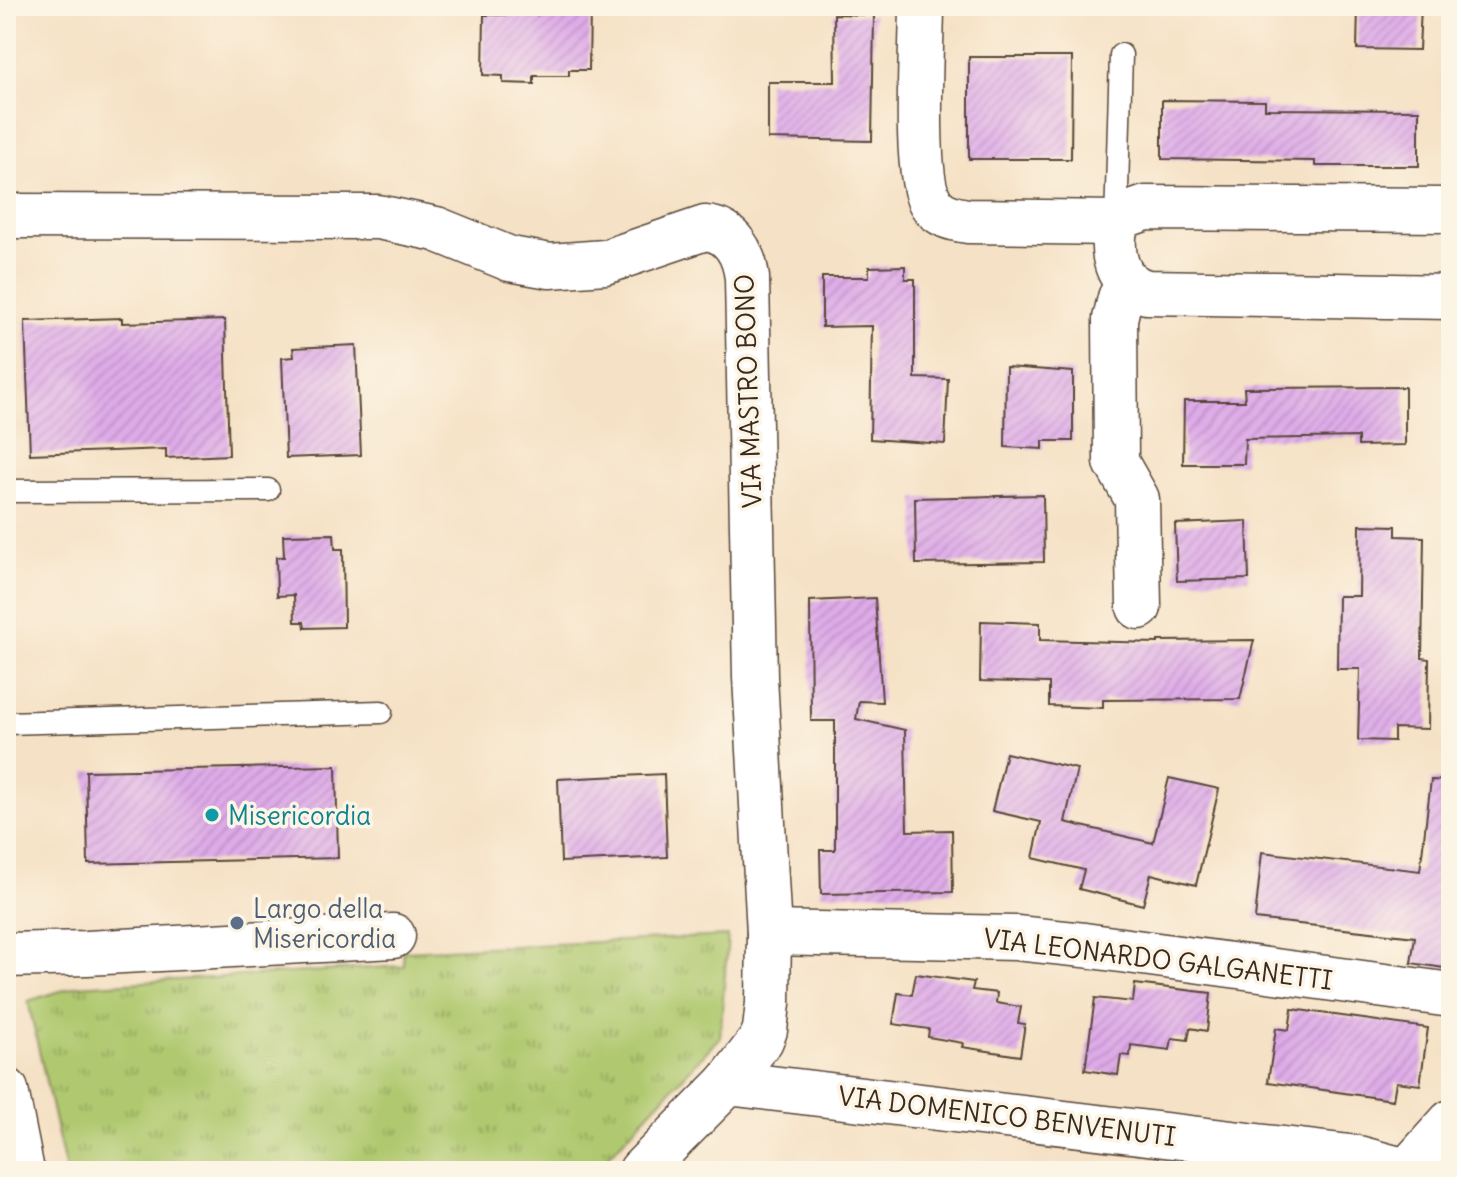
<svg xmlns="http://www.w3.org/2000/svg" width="1457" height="1177" viewBox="0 0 1457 1177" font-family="Delius,sans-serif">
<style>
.grass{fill:url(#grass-tufts);stroke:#767a46;stroke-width:2}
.building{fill:url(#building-hatch)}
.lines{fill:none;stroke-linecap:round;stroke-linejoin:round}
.lane-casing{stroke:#574537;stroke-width:25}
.street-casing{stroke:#574537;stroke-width:47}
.lane{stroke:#fff;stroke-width:22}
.street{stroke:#fff;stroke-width:44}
.culture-dot{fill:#0f9aa8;stroke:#fcf5e5;stroke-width:3}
.service-dot{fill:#5c6f8a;stroke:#fcf5e5;stroke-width:3}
.labels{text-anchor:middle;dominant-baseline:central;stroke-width:7;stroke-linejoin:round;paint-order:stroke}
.street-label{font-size:26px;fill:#3b2a1e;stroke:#fcf5e5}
.culture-label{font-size:26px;fill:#0d838f;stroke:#fcf5e5;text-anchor:start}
.service-label{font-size:26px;fill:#4e5e75;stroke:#fcf5e5;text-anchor:start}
</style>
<defs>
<pattern id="grass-tufts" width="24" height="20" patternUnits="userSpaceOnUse" patternTransform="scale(2)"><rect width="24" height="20" fill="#b0c96f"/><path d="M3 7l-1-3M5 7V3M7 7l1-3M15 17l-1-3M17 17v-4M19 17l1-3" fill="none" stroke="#90a35b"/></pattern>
<pattern id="building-hatch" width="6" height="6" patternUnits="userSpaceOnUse" patternTransform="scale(2)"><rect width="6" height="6" fill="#deabe8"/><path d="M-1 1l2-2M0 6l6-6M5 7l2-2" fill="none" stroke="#bf93c7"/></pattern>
</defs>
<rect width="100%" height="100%" fill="#fcf5e5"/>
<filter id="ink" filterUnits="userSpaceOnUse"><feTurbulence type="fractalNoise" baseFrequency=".0125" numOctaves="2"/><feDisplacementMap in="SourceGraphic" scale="16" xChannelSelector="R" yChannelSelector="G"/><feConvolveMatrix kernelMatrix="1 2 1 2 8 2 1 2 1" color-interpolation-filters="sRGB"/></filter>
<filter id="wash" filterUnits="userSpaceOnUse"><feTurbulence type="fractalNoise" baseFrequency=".006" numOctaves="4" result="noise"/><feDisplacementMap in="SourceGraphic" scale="32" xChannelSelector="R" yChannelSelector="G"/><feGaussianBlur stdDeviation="1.8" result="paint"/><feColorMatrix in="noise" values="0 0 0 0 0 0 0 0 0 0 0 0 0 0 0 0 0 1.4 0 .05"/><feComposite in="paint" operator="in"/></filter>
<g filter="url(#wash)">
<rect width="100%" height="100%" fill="#f5e1c5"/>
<polygon class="grass" points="728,936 720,1037 595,1171 66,1171 28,1001 77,986 404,966 403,951"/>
<g id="blocks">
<g class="building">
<polygon points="1358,6 1421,6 1419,50 1357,49"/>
<polygon points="537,9 590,9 589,70 569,70 569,76 534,76 534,84 503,83 503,76 483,75 484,15 537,15"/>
<polygon points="834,14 874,15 872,141 768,139 768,82 835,82"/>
<polygon points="969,57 1072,57 1071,159 969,159"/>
<polygon points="1162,100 1265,101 1265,109 1419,110 1419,166 1315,166 1315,161 1162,159"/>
<polygon points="905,266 905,279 915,279 915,378 948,379 945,444 870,439 872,326 822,327 822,277 869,277 869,267"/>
<polygon points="122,318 122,323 225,320 229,455 166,458 166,449 30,454 25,321"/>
<polygon points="356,345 361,455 286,458 282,358 294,357 293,348"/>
<polygon points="1006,367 1073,372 1073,441 1043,441 1043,449 1005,447"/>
<polygon points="1405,387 1405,445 1358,446 1358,437 1245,439 1244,464 1183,464 1184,401 1245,401 1244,388"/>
<polygon points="1043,495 1044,562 916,564 915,498"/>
<polygon points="1247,521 1249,579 1177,581 1175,524"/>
<polygon points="1360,525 1396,526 1396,536 1424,537 1422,658 1429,659 1428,729 1394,728 1394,741 1358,740 1360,669 1337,669 1338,596 1359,596"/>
<polygon points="334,534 335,549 343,549 344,627 305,628 304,622 295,622 294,595 277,596 276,557 284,557 283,535"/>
<polygon points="875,598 882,702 859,701 856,719 905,730 907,831 952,830 953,892 821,894 820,850 835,850 835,721 811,721 810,601"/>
<polygon points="981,621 1040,623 1040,640 1158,643 1158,641 1254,640 1240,699 1103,700 1103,708 1049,706 1049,683 980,681"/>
<polygon points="1006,753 1077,769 1065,822 1153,843 1169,778 1219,789 1196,885 1151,874 1143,905 1079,889 1084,870 1033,858 1041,822 992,811"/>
<polygon points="336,766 338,858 88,864 86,771"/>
<polygon points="664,774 667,857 561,862 558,779"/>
<polygon points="1431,780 1451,781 1451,969 1411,963 1415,937 1255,919 1262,852 1420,871"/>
<polygon points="916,974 974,982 972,990 997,993 996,1003 1021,1007 1018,1023 1025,1024 1020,1056 962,1047 963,1043 928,1037 929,1029 893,1024 898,993 912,995"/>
<polygon points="1135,984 1211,993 1207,1031 1190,1028 1188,1040 1172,1038 1170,1050 1131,1045 1130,1056 1121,1055 1118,1075 1085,1070 1095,998 1133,1002"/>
<polygon points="1292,1009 1428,1028 1420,1085 1396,1082 1393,1100 1268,1082 1276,1028 1289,1030"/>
</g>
</g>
</g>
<g filter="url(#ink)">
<use href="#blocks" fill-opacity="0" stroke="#574537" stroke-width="2"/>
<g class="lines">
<defs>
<g id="lane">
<polyline points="1116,223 1121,55"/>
<polyline points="6,491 268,490"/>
<polyline points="6,723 381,712"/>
</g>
<g id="street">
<path d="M922 6C922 45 913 176 931 203 939 216 954 219 968 221L1116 223"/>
<path d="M1451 210 1146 208 1126 215 1116 223C1110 251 1115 285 1147 292L1451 297"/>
<path d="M6 216 378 217 436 229 510 259 550 266 605 262 705 228C732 230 744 254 747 278L755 677 769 933 768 1003 765 1030 761 1040 728 1083"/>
<polyline points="1129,284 1120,298 1115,319 1116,462 1137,499 1139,607"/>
<polyline points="769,933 1016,938 1084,945 1451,995"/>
<polyline points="6,955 87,953 393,936"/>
<polyline points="6,1090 22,1171"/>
<polyline points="641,1171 728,1083 1358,1158 1406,1171"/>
<polyline points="1407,1171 1451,1122"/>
</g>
</defs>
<use href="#lane" class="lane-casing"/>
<use href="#street" class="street-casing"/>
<use href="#lane" class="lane"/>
<use href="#street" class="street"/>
</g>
</g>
<circle class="culture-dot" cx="212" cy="815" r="8"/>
<circle class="service-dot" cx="237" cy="923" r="8"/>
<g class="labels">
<g class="street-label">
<text transform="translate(748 391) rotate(-92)">VIA MASTRO BONO</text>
<text transform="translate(1158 959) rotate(7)">VIA LEONARDO GALGANETTI</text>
<text transform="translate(1007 1116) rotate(7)">VIA DOMENICO BENVENUTI</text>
</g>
<g class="culture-label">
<text x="228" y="815">Misericordia</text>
</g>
<g class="service-label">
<text x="253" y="908">Largo della<tspan x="253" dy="30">Misericordia</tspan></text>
</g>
</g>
<rect width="1457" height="1177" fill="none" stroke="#fcf5e5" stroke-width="32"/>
</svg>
